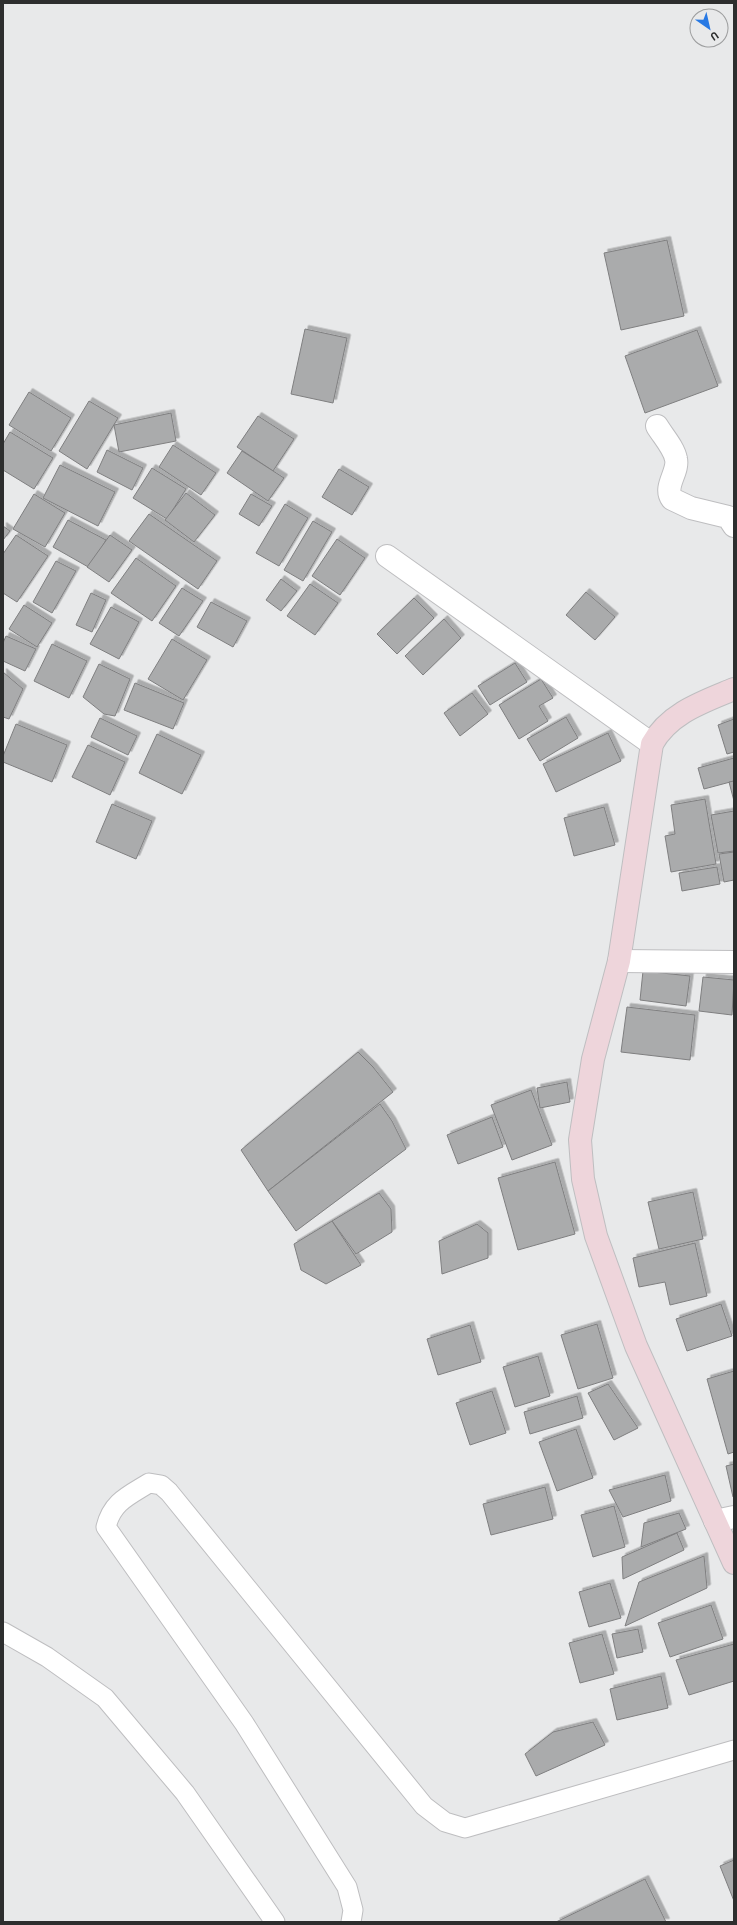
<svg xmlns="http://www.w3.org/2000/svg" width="737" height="1925" viewBox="0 0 737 1925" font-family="Barlow,sans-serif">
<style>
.building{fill:#aaabac;stroke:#7f7f80;filter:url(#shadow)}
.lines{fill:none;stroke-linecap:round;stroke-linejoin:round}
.lane-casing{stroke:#bebec0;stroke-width:21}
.street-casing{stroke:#bebec0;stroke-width:24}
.secondary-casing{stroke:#bebec0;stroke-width:24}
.lane{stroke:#fff;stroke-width:19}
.street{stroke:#fff;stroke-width:22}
.secondary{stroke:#eed5db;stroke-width:22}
</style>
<defs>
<filter id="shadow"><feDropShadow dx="3.5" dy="-3.5" stdDeviation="0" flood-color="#0004"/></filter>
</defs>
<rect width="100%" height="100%" fill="#e8e9ea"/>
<g class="building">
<polygon points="667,240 684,316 621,330 604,253"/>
<polygon points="305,329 347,338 333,403 291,394"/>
<polygon points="697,330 718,386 645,413 625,356"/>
<polygon points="29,392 71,418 51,451 9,425"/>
<polygon points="89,401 118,418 87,469 59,451"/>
<polygon points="171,413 176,441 119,452 114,425"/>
<polygon points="258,416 294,439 273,471 237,447"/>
<polygon points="10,432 53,458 34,489 3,470 3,444"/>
<polygon points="173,445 216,473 201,495 159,467"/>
<polygon points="107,450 143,468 132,490 97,472"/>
<polygon points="242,451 284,478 268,501 227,473"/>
<polygon points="60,465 115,492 98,526 43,498"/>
<polygon points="152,468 186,489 167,519 133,498"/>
<polygon points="339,469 369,487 352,515 322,497"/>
<polygon points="186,493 215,515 194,542 165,520"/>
<polygon points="34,494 65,513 45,547 13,529"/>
<polygon points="251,494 272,506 259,526 239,514"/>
<polygon points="285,504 308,518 279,566 256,553"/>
<polygon points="149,514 217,561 198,589 129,541"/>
<polygon points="68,520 106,540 90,568 53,547"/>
<polygon points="313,521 332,532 303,581 284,570"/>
<polygon points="3,526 10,531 3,540"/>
<polygon points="16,535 48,556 17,602 3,593 3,554"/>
<polygon points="110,535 132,550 109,582 87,567"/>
<polygon points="337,539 365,558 340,595 312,576"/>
<polygon points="136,558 176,586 152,621 111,593"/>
<polygon points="56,561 76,571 52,613 33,602"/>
<polygon points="281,579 297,591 281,611 266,600"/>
<polygon points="310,584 338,603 315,635 287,616"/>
<polygon points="182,588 203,601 179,636 159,623"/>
<polygon points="586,592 615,617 595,640 566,615"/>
<polygon points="91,593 106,600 92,632 76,625"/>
<polygon points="414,598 434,618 397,654 377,634"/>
<polygon points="211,602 247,621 233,647 197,627"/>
<polygon points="24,605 52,623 37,647 9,629"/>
<polygon points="111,607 139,622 119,659 90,644"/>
<polygon points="444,619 461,638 423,675 405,656"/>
<polygon points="6,636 36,649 25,671 3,661 3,643"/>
<polygon points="172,639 207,660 183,700 148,679"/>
<polygon points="52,644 87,661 69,698 34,681"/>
<polygon points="515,663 527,682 490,705 478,686"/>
<polygon points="99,664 130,679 115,716 104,714 83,697"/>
<polygon points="3,672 23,689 9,719 3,717"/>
<polygon points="541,679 553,698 539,706 548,721 519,739 499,705"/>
<polygon points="135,683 184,703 173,729 124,710"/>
<polygon points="472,693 488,714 460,736 444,713"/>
<polygon points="566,717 578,738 540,761 527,739"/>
<polygon points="100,718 137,736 128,755 91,737"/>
<polygon points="734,719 734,752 727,754 718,725"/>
<polygon points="16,724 67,745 52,782 3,762 3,756"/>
<polygon points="608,733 621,761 556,792 543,764"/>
<polygon points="157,734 201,755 182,794 139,773"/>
<polygon points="88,745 125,762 110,795 72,777"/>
<polygon points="734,758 734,781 704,789 698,768"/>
<polygon points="734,781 734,801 729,782"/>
<polygon points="705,799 716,864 671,872 665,836 675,834 671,805"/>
<polygon points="112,804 152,821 136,859 96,842"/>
<polygon points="604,807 615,845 574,856 564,818"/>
<polygon points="734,811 734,851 718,853 711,815"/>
<polygon points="734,852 734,880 724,882 719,854"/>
<polygon points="717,867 720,884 682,891 679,873"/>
<polygon points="643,971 690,976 686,1006 640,1000"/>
<polygon points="703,977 734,980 732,1015 699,1011"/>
<polygon points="627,1007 695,1015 690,1060 621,1052"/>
<polygon points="358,1052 373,1067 393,1092 268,1191 241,1150"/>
<polygon points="567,1082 570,1102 540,1108 537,1088"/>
<polygon points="531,1090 552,1145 512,1160 491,1105"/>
<polygon points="380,1104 392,1121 406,1149 296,1231 268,1191"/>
<polygon points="492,1117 503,1147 458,1164 447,1135"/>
<polygon points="555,1162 575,1234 518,1250 498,1178"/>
<polygon points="693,1192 703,1239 659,1249 648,1202"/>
<polygon points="379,1193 391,1209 392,1232 356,1254 332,1221"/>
<polygon points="332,1221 361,1265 326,1284 301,1270 294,1244"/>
<polygon points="477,1224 488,1233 488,1258 442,1274 439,1241"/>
<polygon points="695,1243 707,1296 670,1305 665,1282 639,1287 633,1258"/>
<polygon points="721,1304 732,1336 687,1351 676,1319"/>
<polygon points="597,1324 613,1378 578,1389 561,1335"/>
<polygon points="470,1325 481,1362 438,1375 427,1339"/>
<polygon points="538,1356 550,1396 515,1407 503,1367"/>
<polygon points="734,1371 734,1452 728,1454 707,1379"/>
<polygon points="608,1384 638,1428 614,1440 588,1393"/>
<polygon points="492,1391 506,1433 470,1445 456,1403"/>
<polygon points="577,1396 583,1418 530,1434 524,1412"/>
<polygon points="576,1429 593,1478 557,1491 539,1442"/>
<polygon points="734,1464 734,1497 733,1497 726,1466"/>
<polygon points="665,1475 671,1501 623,1517 609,1490"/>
<polygon points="545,1487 553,1519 491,1535 483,1504"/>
<polygon points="614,1506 625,1547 593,1557 581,1515"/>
<polygon points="679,1513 686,1529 641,1547 644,1523"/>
<polygon points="677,1533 684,1550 623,1579 622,1557"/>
<polygon points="704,1556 707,1588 625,1626 639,1582"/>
<polygon points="610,1583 621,1618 589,1627 579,1592"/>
<polygon points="711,1605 723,1639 670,1657 658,1623"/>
<polygon points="638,1629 643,1652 617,1658 612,1634"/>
<polygon points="602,1634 614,1674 580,1683 569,1643"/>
<polygon points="734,1644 734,1681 689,1695 676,1660"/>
<polygon points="661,1676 668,1708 617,1720 610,1689"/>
<polygon points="593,1722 605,1745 536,1776 525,1754 553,1732"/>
<polygon points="734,1860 734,1901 720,1866"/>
<polygon points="645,1879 666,1922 556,1922"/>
</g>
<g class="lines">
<defs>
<g id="lane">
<polyline points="3,1632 47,1657 105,1698 185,1793 275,1922"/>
<path d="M351 1922 353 1910 347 1887 244 1723 106 1527C112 1502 128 1496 149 1483L161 1485 169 1492 424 1806 445 1822 465 1828 734 1750"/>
</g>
<g id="street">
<path d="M657 426C663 436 674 448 676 459 679 472 663 487 672 499L691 508 728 517 734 526"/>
<polyline points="387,556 652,744"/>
<polyline points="619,961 734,962"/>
<polyline points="715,1521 734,1517"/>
</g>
<path id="secondary" d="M734 689C703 702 669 713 652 744L619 961 593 1059 580 1140 583 1179 596 1236 636 1346 734 1563"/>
</defs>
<use href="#lane" class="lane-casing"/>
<use href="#street" class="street-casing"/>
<use href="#secondary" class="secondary-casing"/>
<use href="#lane" class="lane"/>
<use href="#street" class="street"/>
<use href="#secondary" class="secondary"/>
</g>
<rect width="737" height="1925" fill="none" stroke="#2d2e2e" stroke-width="8"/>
<g transform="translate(709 28) rotate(146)"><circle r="19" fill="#e8e9ea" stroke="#9d9e9f"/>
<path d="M0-3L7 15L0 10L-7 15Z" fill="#2779e4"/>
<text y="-6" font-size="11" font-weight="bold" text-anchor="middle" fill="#2d2e2e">U</text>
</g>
</svg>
